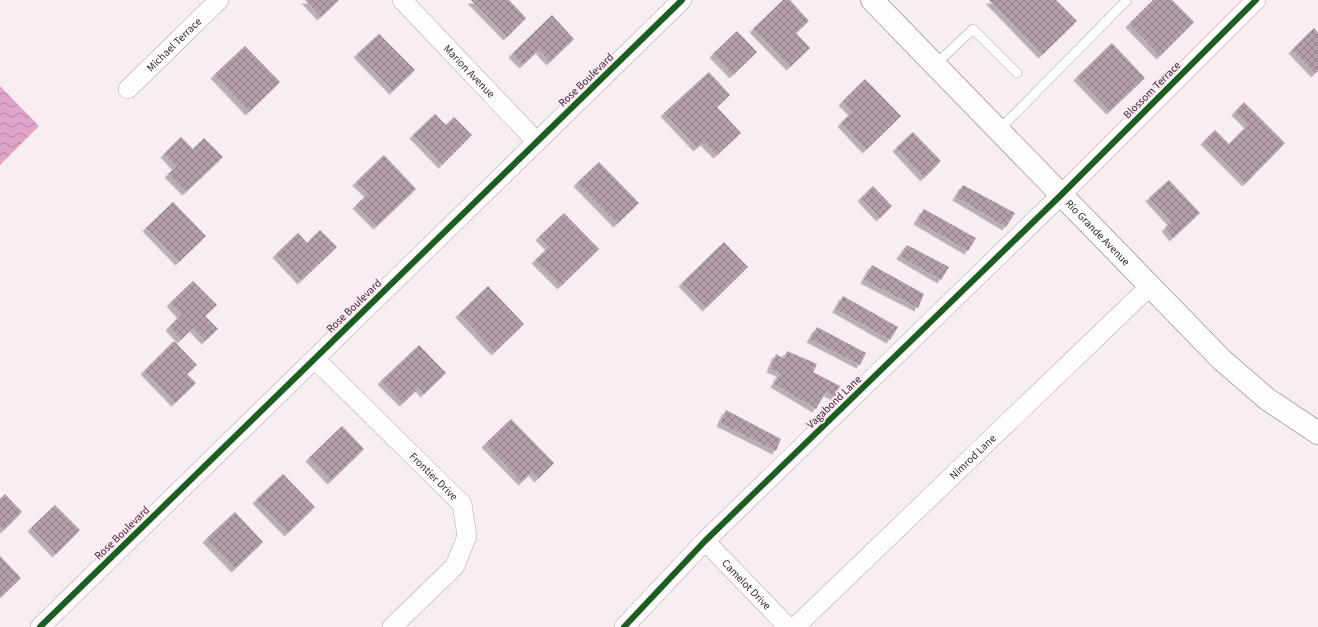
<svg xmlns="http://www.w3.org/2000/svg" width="1318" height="627" viewBox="0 0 1318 627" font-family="'Source Sans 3',sans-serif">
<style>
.water{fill:url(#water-waves)}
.building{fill:url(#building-cross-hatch);filter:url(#shadow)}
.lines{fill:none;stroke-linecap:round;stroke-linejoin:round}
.service-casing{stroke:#b1a6ad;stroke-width:10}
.minor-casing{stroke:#b1a6ad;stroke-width:20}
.tertiary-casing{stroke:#b1a6ad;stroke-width:24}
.service{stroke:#fefcfd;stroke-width:9}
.minor{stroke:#fefcfd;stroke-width:19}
.tertiary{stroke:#fefcfd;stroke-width:22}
.cycleway-casing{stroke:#fde8f4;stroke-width:8}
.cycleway{stroke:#1b5e20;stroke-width:6}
.labels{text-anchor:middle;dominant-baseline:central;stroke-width:4;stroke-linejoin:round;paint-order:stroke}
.street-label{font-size:11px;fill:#2c1f27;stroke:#fde8f4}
</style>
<defs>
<pattern id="water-waves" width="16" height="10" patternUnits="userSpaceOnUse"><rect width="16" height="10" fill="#e0a3ca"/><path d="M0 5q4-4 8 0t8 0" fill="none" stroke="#b684a4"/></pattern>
<pattern id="building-cross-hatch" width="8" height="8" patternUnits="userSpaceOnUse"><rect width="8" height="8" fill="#b39fac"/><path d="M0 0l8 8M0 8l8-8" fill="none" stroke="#92818c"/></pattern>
<filter id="shadow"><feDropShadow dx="-3.5" dy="3.5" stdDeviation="0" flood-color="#0004"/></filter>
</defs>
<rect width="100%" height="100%" fill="#f8edf3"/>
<polygon class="water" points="0,86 39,126 0,165"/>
<g class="building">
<polygon points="305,0 339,0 321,17"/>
<polygon points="471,0 509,0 526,18 507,37"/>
<polygon points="783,0 790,0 809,21 796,33 810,48 790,67 753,29"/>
<polygon points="989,0 1056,0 1077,21 1042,55"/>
<polygon points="1153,0 1172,0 1194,22 1160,56 1129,24"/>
<polygon points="552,15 574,39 550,62 539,50 523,65 512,54"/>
<polygon points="1314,28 1318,33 1318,71 1315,74 1292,50"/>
<polygon points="737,31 757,52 733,75 713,54"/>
<polygon points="379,34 415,70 393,91 357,54"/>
<polygon points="1112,43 1145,78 1110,111 1077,77"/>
<polygon points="245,46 280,82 249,112 214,75"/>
<polygon points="709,72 730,95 717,107 741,133 717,155 704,142 697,148 664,113"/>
<polygon points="865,79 901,116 866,150 841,123 852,112 842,102"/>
<polygon points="1244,102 1285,143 1246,183 1204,141 1215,130 1229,144 1248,125 1235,112"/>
<polygon points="435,114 446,125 454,117 472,135 442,165 413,135"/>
<polygon points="913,132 941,161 924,178 896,148"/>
<polygon points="181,137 193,149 204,138 223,157 186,192 168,174 176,167 164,154"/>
<polygon points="384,155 416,189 377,226 356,205 368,194 356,182"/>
<polygon points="599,162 639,203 617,224 577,183"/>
<polygon points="1169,180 1200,213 1173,238 1165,228 1171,222 1149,198"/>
<polygon points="963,185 1015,213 1006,227 956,197"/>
<polygon points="873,186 892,206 880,218 861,198"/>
<polygon points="173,202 206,236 179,262 146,228"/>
<polygon points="924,209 976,238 968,251 917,221"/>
<polygon points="564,213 599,249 561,286 535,260 549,247 539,237"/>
<polygon points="320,230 337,247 301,281 276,254 298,233 307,243"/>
<polygon points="724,242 748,267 706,308 682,283"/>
<polygon points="907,245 949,267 941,280 900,256"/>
<polygon points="872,265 924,294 918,308 864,280"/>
<polygon points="193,281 217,305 205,316 218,329 205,341 193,328 181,340 169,327 181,315 170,303"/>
<polygon points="488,286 524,324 495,352 459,314"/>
<polygon points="843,296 898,327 890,340 836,309"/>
<polygon points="817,327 866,353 860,365 810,339"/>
<polygon points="174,341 197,365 187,374 196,383 175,403 144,371"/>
<polygon points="419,345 446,373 424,394 419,388 403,403 381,381"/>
<polygon points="787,351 817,364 813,372 840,386 835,397 826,392 816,409 774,384 780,373 770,369 776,354 784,359"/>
<polygon points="726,410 781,439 776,451 720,423"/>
<polygon points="511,419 554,463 538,479 532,472 522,482 485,444"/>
<polygon points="342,426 364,449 331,481 309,458"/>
<polygon points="283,474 315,507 288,533 256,500"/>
<polygon points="5,494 22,512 4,530 0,527 0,499"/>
<polygon points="55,505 80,530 56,554 31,528"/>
<polygon points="235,512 263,542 235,569 206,539"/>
<polygon points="0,556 21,578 0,598"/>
</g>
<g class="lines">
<defs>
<g id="service">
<polyline points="935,65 973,29 1017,73"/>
<polyline points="999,130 1127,0"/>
</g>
<g id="minor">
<path id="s1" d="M402 0 537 142"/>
<path id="s2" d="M128 89 219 0"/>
<path id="s3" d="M315 359 462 504 467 536 455 566 392 627"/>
<path id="s4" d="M705 541 788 627"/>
<polyline points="40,627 682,0"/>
<polyline points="624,627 705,541 1061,195 1256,0"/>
<path id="s5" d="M795 627 1150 286"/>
</g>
<g id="tertiary">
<path id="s6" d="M872 0 1222 360 1267 399 1318 433"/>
</g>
</defs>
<use href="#service" class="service-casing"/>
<use href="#minor" class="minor-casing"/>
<use href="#tertiary" class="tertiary-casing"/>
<use href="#service" class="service"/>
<use href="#minor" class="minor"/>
<use href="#tertiary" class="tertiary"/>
<defs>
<g id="cycleway">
<polyline points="40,627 682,0"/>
<polyline points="624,627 705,541 1061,195 1256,0"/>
</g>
</defs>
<use href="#cycleway" class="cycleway-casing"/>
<use href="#cycleway" class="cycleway"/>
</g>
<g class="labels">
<g class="street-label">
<text stroke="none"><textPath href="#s2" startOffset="64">Michael Terrace</textPath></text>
<text stroke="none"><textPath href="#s1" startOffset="98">Marion Avenue</textPath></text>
<text transform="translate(586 80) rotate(-44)">Rose Boulevard</text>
<text transform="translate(1152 90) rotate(-45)">Blossom Terrace</text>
<text stroke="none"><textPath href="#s6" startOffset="324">Rio Grande Avenue</textPath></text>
<text transform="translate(354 306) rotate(-44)">Rose Boulevard</text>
<text transform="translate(834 402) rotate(-44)">Vagabond Lane</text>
<text stroke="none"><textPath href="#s5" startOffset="246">Nimrod Lane</textPath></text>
<text stroke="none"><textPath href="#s3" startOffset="167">Frontier Drive</textPath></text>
<text transform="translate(122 533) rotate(-44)">Rose Boulevard</text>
<text stroke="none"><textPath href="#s4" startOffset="60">Camelot Drive</textPath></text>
</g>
</g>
</svg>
